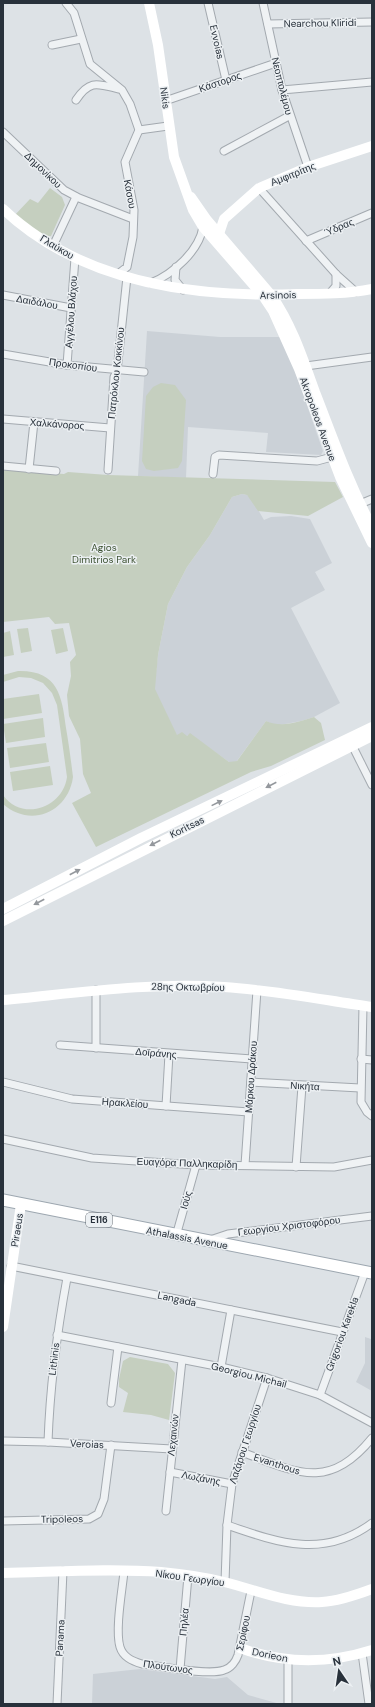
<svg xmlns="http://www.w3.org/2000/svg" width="375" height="1707" viewBox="0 0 375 1707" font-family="'DM Sans',sans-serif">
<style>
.built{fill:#cbd1d7}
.green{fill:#c5cfbf}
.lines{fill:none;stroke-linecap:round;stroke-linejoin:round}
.street-casing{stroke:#a3a9af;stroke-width:9}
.primary-casing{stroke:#9da7b0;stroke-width:13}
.street{stroke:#eff2f4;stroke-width:7}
.secondary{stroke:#fff;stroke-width:10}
.primary{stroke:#fff;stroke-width:11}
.oneway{fill:#94989d}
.labels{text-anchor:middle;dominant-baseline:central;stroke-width:3;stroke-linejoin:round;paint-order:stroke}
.shield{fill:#ecf0f3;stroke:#636a72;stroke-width:1}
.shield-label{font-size:9px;font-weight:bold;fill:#28313b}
.street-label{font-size:10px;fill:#28313b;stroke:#ecf0f3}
.park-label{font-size:10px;fill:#405536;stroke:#ecf0f3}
</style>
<rect width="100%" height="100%" fill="#dde2e6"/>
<g class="built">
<polygon points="147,331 220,337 283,337 323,451 321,455 266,452 268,433 188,427 186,478 138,476"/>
<polygon points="242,494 247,495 253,501 264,520 271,517 291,516 310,519 332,563 315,572 325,590 291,608 340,703 314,717 301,721 280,725 274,725 266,721 236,762 229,762 190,734 187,736 177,736 154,689 158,655 168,604 187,567 210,535 232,497"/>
<polygon points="365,1337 371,1339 372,1337 372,1391 356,1382 365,1363"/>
<polygon points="140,1669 215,1679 227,1677 248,1695 280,1704 92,1704 93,1674"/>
</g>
<g class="green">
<polygon points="50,188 62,197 65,205 51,236 45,237 14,216 30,199 38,203"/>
<polygon points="161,383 175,385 186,400 182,461 178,468 154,471 146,469 142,461 146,396 153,387"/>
<path d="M3 469 64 474 68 472 108 475 335 482 343 497 308 516 258 511 247 495 242 494 232 497 210 535 187 567 168 604 158 655 155 689 177 735 182 732 187 736 190 733 229 762 237 761 266 721C282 728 298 722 314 717L321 723 325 740 271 766 251 772 96 847 72 803 91 793 83 774 80 739 69 716 67 695 71 676 70 662 76 655 69 623 55 624 49 617 3 622Z"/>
<polygon points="28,628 32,651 21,653 17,629"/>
<polygon points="63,628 68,651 56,654 51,630"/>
<polygon points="10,631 14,655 3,657 3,633"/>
<path d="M18 671C58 670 62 696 66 728 69 745 71 761 73 777 68 813 30 828 3 804V795C22 822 63 808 67 777L57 705 52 693 43 683 31 678 19 677 3 682V675Z"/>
<polygon points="39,694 42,713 3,719 3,699"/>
<polygon points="43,718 45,737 6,743 3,724"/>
<polygon points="46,743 49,762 10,768 7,748"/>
<polygon points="50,766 53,785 13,791 10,772"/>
<polygon points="130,1357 168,1364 175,1373 169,1420 151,1415 123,1412 128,1393 119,1387 119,1379 123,1361"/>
</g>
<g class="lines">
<defs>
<g id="street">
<polyline points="66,3 74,13 90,64 122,90 130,104 139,130 125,162 134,210 133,237 127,267 118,274"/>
<polyline points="208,3 226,80"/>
<polyline points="263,3 282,90 308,167"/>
<polyline points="268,24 372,22"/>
<polyline points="52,45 81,39"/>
<polyline points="282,90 372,82"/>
<path d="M76 100C90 79 98 84 119 89"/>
<polyline points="165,101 276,63"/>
<polyline points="139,130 168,126"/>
<polyline points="3,132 64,190 79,198 133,219"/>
<polyline points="224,151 289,116"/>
<polyline points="259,188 336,274 356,292"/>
<polyline points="306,241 372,213"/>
<polyline points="53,246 76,197"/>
<polyline points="176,267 175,280 183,290"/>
<path d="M151 283C173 274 199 251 203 227"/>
<polyline points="330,293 336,286 336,274"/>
<polyline points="3,295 71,308"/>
<polyline points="3,354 67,365 144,372"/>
<polyline points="67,365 75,258"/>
<polyline points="306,366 372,357"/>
<polyline points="3,419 110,428"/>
<polyline points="3,466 56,471"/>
<polyline points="29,469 34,422"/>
<polyline points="108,470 114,377 117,371 127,277"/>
<polyline points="213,474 215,457 219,455 317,461 332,457"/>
<polyline points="360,504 372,499"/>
<polyline points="352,745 372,785"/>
<polyline points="96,990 96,1048"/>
<polyline points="363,1006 361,1102 367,1112 372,1116"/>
<polyline points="60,1045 252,1059"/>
<polyline points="361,1059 372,1060"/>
<polyline points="3,1082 72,1099 249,1112"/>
<polyline points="251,1082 360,1088"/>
<polyline points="166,1106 169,1054"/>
<polyline points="3,1139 92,1158 196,1165 334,1167 372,1160"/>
<polyline points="245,1165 257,990"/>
<polyline points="296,1167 302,1086"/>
<polyline points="176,1236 196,1165"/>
<polyline points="210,1240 228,1234 372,1216"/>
<polyline points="11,1266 342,1332"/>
<polyline points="57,1335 221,1367 267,1378 320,1395 372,1423"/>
<polyline points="221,1367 231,1310"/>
<polyline points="320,1395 365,1272"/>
<polyline points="111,1403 118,1347"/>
<polyline points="3,1441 48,1442 172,1449"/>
<path d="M48 1442C50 1386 57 1332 67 1278"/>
<path d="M242 1452C297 1473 329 1491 372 1438"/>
<polyline points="170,1472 232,1484"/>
<polyline points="166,1511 182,1360"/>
<polyline points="3,1521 89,1519 98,1514 104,1499 111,1445"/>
<path d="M227 1525C279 1543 324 1559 372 1523"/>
<path d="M124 1572C122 1591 115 1630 120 1647 123 1657 132 1661 142 1664 160 1666 209 1676 224 1670 231 1668 236 1661 238 1655L251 1591"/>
<polyline points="225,1582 227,1525 232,1484 267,1378"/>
<polyline points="362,1653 369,1704"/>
<polyline points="180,1669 188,1576"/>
<polyline points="57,1704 63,1571"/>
<polyline points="288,1704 288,1660"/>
</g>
<polyline id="primary" points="3,1200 372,1273"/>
</defs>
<use href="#street" class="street-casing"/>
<use href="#primary" class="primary-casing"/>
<use href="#street" class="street"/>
<g class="secondary">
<polyline points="149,3 158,45 174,157 193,210 203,227 263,296 273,311 299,369 340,477 372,543"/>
<path d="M191 197 207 220 272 296C292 325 303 359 315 392 333 438 349 484 372 527"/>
<path d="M3 209C81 283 193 298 297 294 322 294 347 294 372 289"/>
<polyline points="219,234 224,219 259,188 308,167 372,146"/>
<polyline points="3,909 141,838 372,727"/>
<polyline points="3,921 372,736"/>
<path d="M3 1000C77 993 150 982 224 987 274 990 323 1000 372 1007"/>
<polyline points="3,1327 21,1204"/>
<path d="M3 1573C54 1572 110 1568 161 1572 182 1574 204 1577 224 1582 257 1590 287 1604 322 1602 339 1601 356 1595 372 1589"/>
<path d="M240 1648C284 1664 328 1664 372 1650"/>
</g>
<use href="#primary" class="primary"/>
</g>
<defs><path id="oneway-solid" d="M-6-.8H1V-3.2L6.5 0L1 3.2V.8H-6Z"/></defs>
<g class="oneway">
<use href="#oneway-solid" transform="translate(271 785) rotate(153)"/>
<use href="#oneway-solid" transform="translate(217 803) rotate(-26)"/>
<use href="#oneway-solid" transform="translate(155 843) rotate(153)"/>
<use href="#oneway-solid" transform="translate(75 872) rotate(-28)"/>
<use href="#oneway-solid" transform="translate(39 902) rotate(152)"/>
</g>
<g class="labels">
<rect class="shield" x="86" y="1213" width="26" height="14" rx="3"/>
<g class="shield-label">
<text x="99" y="1220">E116</text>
</g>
<g class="street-label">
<text transform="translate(320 23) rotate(-1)">Nearchou Kliridi</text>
<text transform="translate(217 42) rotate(77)">Evvoias</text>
<text transform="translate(220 82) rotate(-19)">Κάστορος</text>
<text transform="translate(282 86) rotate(76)">Νεοπτολέμου</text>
<text transform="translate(165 98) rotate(82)">Nikis</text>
<text transform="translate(43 170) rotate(44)">Δημονίκου</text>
<text transform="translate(293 174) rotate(-22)">Αμφιτρίτης</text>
<text transform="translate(130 194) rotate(79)">Κάσου</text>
<text transform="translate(339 227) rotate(-23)">Ύδρας</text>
<text transform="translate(57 247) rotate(31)">Γλαύκου</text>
<text transform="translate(278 295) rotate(-1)">Arsinois</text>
<text transform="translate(37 302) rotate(10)">Δαιδάλου</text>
<text transform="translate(71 312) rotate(-86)">Αγγέλου Βλάχου</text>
<text transform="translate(73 365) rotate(8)">Προκοπίου</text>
<text transform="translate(116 373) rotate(-84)">Πατρόκλου Κοκκίνου</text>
<text transform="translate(318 419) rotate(70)">Akropoleos Avenue</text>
<text transform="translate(57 424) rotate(4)">Χαλκάνορος</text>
<text transform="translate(187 827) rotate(-26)">Koritsas</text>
<text transform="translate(188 987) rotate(1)">28ης Οκτωβρίου</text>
<text transform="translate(156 1053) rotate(5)">Δοϊράνης</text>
<text transform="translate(251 1077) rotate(-86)">Μάρκου Δράκου</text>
<text transform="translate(305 1086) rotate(3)">Νικήτα</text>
<text transform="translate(125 1103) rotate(4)">Ηρακλείου</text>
<text transform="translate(187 1163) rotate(2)">Ευαγόρα Παλληκαρίδη</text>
<text transform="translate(186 1200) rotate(-74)">Ιούς</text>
<text transform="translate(289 1226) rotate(-7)">Γεωργίου Χριστοφόρου</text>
<text transform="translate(17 1230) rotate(-81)">Piraeus</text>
<text transform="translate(187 1238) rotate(11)">Athalassis Avenue</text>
<text transform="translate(177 1299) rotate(12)">Langada</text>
<text transform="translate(342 1334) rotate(-70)">Grigoriou Karekla</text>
<text transform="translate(54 1359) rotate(-83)">Lithinis</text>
<text transform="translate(249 1375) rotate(14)">Georgiou Michail</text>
<text transform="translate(173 1435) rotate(-84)">Λεχαινών</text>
<text transform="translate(87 1444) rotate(3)">Veroias</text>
<text transform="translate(245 1444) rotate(-72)">Λαζάρου Γεωργίου</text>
<text transform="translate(277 1464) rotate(18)">Evanthous</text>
<text transform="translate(201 1478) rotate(11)">Λωζάνης</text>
<text transform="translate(62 1519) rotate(-1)">Tripoleos</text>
<text transform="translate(190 1578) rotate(8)">Νίκου Γεωργίου</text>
<text transform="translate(184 1622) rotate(-85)">Πηλέα</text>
<text transform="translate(243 1633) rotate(-78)">Σερίφου</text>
<text transform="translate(60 1638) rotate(-87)">Panama</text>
<text transform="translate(270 1655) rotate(12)">Dorieon</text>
<text transform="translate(168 1667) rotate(8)">Πλούτωνος</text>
</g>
<g class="park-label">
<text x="104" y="547">Agios<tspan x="104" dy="12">Dimitrios Park</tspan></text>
</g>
</g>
<rect width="375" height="1707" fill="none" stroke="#28313b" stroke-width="8"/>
<g transform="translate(339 1671) rotate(347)" stroke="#ecf0f3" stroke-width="3" paint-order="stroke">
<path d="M0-3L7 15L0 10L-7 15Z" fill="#28313b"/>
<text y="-6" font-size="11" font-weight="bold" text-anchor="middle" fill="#28313b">N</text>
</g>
</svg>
